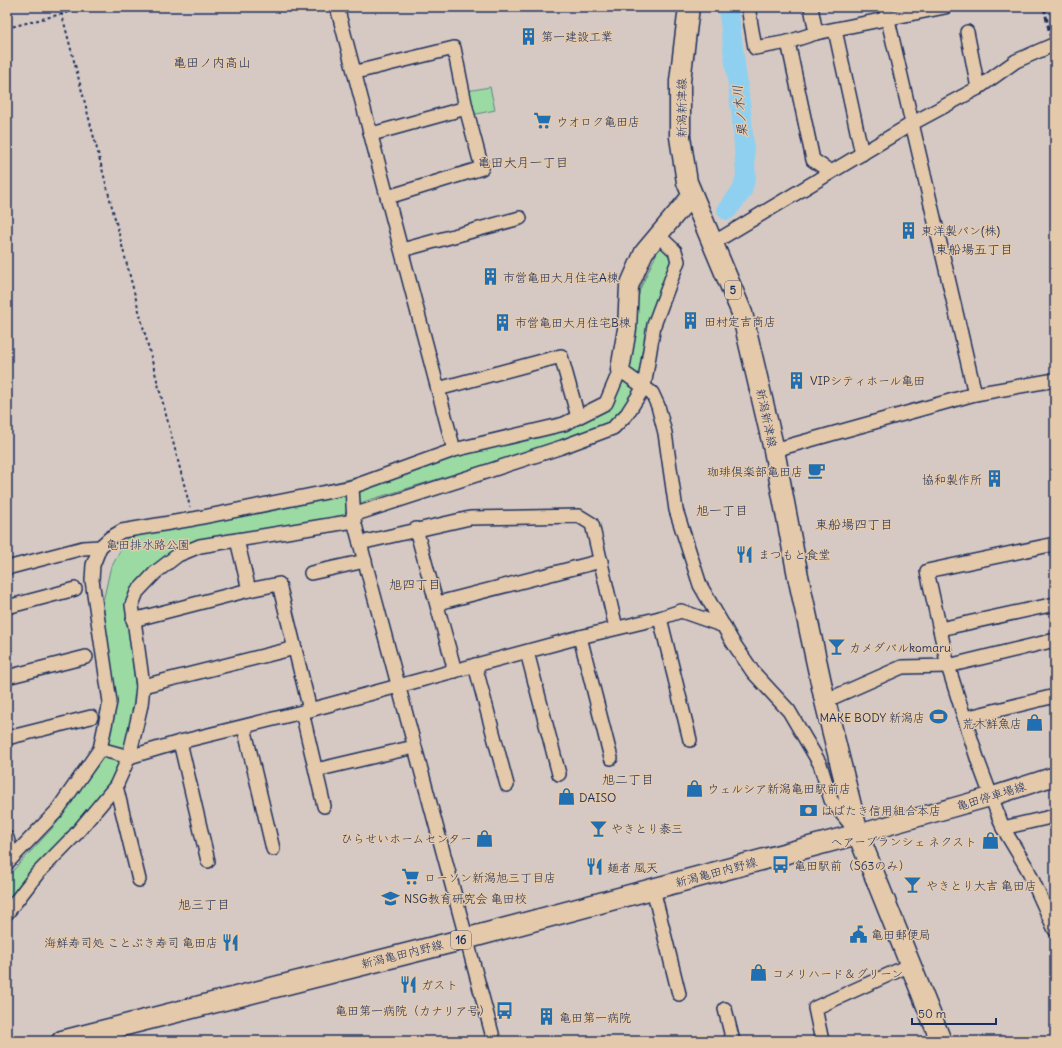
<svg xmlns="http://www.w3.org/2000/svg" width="1062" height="1048" viewBox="0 0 1062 1048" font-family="Delius,'Klee One',sans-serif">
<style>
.green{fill:#9bdaa3;stroke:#5b8480}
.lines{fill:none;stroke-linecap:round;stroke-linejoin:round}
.river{stroke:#8fd0f0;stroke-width:20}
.street-casing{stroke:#1b2f5e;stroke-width:16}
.secondary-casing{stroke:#1b2f5e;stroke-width:21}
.primary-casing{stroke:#1b2f5e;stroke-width:23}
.path{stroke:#1b2f5e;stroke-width:2;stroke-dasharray:3 3;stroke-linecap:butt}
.street{stroke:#e4c9ab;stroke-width:13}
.secondary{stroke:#e4c9ab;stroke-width:18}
.primary{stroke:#e4c9ab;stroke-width:20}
.rail{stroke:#1b2f5e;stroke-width:3;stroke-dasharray:6 3;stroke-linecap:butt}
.labels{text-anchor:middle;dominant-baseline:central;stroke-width:3;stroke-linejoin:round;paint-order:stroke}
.shield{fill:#e4c9ab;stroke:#575d75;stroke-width:1}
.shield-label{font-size:11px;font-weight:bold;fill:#1b2f5e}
.poi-label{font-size:12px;fill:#1b2f5e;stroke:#e4c9ab;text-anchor:start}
.street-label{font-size:12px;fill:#1b2f5e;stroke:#e4c9ab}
.park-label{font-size:12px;fill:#284065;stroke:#e4c9ab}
.neighbourhood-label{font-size:13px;fill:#1b2f5e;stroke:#e4c9ab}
.water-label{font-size:13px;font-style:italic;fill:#273f6d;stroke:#e4c9ab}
</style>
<rect width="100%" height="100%" fill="#d6c9c3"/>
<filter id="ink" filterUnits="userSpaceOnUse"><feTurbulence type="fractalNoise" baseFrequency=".025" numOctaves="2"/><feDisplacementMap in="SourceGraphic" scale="8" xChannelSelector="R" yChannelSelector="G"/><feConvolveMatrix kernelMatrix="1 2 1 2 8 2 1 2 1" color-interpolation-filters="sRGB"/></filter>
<g filter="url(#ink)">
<g class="green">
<polygon points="490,87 495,110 472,115 467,91"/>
<polygon points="660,246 671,252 673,264 637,391 611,426 363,502 340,518 169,555 137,583 127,610 137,701 121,762 103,794 7,904 7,877 57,823 100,761 114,693 102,606 110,570 134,524 215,511 561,429 609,405 625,364 640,289"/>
</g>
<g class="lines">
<polyline class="river" points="727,210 742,191 746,176 742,119 728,7"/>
<defs>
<g id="street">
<polyline points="337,7 454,450"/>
<polyline points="748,7 755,48 788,42 816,33 945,7"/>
<polyline points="811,7 816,33"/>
<polyline points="885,7 975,394"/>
<polyline points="835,30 862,154"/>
<polyline points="967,32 978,88"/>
<polyline points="788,42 813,160 831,172"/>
<polyline points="356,72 454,48 466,108 482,168 388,197"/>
<polyline points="372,134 466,108"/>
<polyline points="713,243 913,123 978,88 1016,61 1055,44"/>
<polyline points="402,250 520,218"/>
<polyline points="438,389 561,356 578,417"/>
<polyline points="774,450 975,394 1055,380"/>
<polyline points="352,487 354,521 494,1041"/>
<polyline points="353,515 562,447 613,428 627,414 644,387 654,325 678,261 675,251 658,235"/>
<polyline points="416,529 455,671"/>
<polyline points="237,540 249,590"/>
<polyline points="360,543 470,518 579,516 592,524 616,628"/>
<polyline points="1055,544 927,571 948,666 978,761 1003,828 1027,868 1055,930"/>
<polyline points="7,568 83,548 100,547"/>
<polyline points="311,573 365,561"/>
<polyline points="438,603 601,561"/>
<polyline points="7,607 75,589"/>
<polyline points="660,618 690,740"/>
<polyline points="133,620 249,590 279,584 310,710"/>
<polyline points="940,629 1055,604"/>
<polyline points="580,637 611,758"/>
<polyline points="527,652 559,774"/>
<polyline points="475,665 507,785"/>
<polyline points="7,677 86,657"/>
<polyline points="143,686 295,648"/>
<polyline points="825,701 902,667 948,666 1055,640"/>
<polyline points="302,712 324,806"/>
<polyline points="965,718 1055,696"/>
<polyline points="244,727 273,849"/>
<polyline points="7,738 91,717"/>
<polyline points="180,742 208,861"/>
<polyline points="100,749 129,757 180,742 302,712 580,637 660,618 681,611 724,626"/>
<polyline points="316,770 414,747"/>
<polyline points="116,786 139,880"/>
<polyline points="1003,828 1055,816"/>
<polyline points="7,838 12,857"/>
<polyline points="7,863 56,812 100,749 110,702 92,580 93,565 100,547 110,538 122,531 193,519 352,487 454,450 564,424 606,403 620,370 652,393 658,406 665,433 676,510 700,585 732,641 753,672 789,711 820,764 831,800 855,830"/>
<polyline points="653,889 679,994"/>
<polyline points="7,913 37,874 75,835 116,786 129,757 141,705 143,686 132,605 137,592 156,572 178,555 200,546 354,521"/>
<polyline points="725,1009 733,1041"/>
<polyline points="822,1041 815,1008 910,965"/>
</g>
<g id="secondary">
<polyline points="620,370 627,329 629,286 644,252 692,195"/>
<polyline points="858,834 990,797 1055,776"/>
</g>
<g id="primary">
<polyline points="689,7 680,81 680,137 687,182 742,313 774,450 798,576 825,701 858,834 941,1041"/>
<polyline points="62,1041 465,939 858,834"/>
</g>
</defs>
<use href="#street" class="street-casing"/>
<use href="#secondary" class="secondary-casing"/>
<use href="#primary" class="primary-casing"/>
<g class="path">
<polyline points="60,7 190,507"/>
<polyline points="7,28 88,7"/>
</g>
<use href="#street" class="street"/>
<use href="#secondary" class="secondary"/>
<use href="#primary" class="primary"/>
<g class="rail">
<polyline points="1044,7 1055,57"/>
<polyline points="1051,7 1055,25"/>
</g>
</g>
</g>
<defs>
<symbol id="building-bare" viewBox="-9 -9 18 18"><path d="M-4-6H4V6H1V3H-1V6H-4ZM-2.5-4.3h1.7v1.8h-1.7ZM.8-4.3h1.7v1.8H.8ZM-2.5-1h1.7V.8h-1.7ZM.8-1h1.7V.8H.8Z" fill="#1f6fb2" stroke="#e4c9ab" stroke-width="2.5" paint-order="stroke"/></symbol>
<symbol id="supermarket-bare" viewBox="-9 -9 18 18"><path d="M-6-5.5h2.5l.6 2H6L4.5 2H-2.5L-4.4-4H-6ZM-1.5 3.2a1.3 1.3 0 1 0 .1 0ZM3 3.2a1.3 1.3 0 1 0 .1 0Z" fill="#1f6fb2" stroke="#e4c9ab" stroke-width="2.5" paint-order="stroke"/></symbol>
<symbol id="cafe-bare" viewBox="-9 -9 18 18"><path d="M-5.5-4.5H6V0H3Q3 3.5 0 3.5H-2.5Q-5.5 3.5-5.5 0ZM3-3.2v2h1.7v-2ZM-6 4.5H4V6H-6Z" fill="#1f6fb2" stroke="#e4c9ab" stroke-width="2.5" paint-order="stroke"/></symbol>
<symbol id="restaurant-bare" viewBox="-9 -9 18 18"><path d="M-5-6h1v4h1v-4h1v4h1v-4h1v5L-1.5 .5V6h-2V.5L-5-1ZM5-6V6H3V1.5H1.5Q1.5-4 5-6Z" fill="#1f6fb2" stroke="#e4c9ab" stroke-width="2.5" paint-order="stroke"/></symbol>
<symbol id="bar-bare" viewBox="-9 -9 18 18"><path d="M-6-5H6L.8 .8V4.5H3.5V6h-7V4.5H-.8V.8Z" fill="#1f6fb2" stroke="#e4c9ab" stroke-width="2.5" paint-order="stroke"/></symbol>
<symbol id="stadium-bare" viewBox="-9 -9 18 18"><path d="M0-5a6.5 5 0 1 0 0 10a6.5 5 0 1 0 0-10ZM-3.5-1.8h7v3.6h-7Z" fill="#1f6fb2" stroke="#e4c9ab" stroke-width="2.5" paint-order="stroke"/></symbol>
<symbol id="shop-bare" viewBox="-9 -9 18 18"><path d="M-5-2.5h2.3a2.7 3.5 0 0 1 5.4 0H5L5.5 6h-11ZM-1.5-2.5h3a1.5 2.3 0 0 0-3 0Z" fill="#1f6fb2" stroke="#e4c9ab" stroke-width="2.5" paint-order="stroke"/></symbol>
<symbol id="bank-bare" viewBox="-9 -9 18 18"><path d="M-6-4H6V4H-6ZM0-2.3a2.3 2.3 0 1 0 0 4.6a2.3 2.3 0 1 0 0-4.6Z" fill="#1f6fb2" stroke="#e4c9ab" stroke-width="2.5" paint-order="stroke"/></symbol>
<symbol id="bus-bare" viewBox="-9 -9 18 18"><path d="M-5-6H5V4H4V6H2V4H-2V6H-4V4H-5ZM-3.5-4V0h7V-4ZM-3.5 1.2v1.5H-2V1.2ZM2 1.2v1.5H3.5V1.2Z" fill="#1f6fb2" stroke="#e4c9ab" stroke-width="2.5" paint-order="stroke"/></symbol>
<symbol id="school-bare" viewBox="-9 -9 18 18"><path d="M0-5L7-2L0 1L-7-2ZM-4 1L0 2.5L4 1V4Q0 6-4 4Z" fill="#1f6fb2" stroke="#e4c9ab" stroke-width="2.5" paint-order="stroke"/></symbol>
<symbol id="civic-bare" viewBox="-9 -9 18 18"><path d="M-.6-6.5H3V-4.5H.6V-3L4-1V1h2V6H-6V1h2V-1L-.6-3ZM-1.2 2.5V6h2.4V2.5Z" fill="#1f6fb2" stroke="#e4c9ab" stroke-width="2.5" paint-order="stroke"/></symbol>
</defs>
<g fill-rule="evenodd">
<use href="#building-bare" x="516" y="24" width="25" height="25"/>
<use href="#supermarket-bare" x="530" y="108" width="25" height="25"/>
<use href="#building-bare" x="896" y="218" width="25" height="25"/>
<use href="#building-bare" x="478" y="264" width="25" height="25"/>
<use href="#building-bare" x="678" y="308" width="25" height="25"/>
<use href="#building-bare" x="490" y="310" width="25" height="25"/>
<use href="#building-bare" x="784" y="368" width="25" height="25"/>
<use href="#cafe-bare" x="804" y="458" width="25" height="25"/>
<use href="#building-bare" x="982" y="466" width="25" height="25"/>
<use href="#restaurant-bare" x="732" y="542" width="25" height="25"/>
<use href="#bar-bare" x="824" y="634" width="25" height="25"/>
<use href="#stadium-bare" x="926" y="704" width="25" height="25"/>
<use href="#shop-bare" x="1022" y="710" width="25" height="25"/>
<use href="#shop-bare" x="682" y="776" width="25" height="25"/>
<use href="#shop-bare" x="554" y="784" width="25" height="25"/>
<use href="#bank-bare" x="796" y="798" width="25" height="25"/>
<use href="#bar-bare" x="586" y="816" width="25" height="25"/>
<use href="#shop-bare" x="472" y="826" width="25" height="25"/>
<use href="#shop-bare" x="978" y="828" width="25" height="25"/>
<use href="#bus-bare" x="768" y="852" width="25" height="25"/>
<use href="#restaurant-bare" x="582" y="854" width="25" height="25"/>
<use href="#supermarket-bare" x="398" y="864" width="25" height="25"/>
<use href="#bar-bare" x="900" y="872" width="25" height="25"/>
<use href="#school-bare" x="378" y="886" width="25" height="25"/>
<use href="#civic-bare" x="846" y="922" width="25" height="25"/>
<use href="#restaurant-bare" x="218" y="930" width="25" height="25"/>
<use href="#shop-bare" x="746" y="960" width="25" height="25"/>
<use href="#restaurant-bare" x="396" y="972" width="25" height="25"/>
<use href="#bus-bare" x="492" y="998" width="25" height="25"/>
<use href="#building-bare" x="534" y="1004" width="25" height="25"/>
</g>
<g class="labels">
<g class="shield">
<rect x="725" y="281" width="16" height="18" rx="3"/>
<rect x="451" y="931" width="20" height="18" rx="3"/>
</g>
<g class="shield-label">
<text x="733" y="290">5</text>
<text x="461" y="940">16</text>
</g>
<g class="poi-label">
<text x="541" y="36">第一建設工業</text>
<text x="556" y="121">ウオロク亀田店</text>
<text x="921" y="230">東洋製パン(株)</text>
<text x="503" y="277">市営亀田大月住宅A棟</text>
<text x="704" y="321">田村定吉商店</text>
<text x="515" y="322">市営亀田大月住宅B棟</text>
<text x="810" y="380">VIPシティホール亀田</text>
<text x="803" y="471" text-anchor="end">珈琲倶楽部亀田店</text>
<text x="982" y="479" text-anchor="end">協和製作所</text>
<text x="758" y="554">まつもと食堂</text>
<text x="849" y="647">カメダバルkomaru</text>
<text x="925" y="717" text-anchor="end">MAKE BODY 新潟店</text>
<text x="1022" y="723" text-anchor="end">荒木鮮魚店</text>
<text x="707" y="788">ウェルシア新潟亀田駅前店</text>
<text x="579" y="797">DAISO</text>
<text x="821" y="810">はばたき信用組合本店</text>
<text x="611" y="828">やきとり泰三</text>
<text x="472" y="838" text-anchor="end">ひらせいホームセンター</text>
<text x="977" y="841" text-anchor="end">ヘアーブランシェ ネクスト</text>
<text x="794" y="865">亀田駅前（S63のみ）</text>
<text x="607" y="867">麺者 風天</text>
<text x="424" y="877">ローソン新潟旭三丁目店</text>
<text x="926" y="885">やきとり大吉 亀田店</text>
<text x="404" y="898">NSG教育研究会 亀田校</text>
<text x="871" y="934">亀田郵便局</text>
<text x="218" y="942" text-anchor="end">海鮮寿司処 ことぶき寿司 亀田店</text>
<text x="772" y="973">コメリハード＆グリーン</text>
<text x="421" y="984">ガスト</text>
<text x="491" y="1010" text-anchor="end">亀田第一病院（カナリア号）</text>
<text x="559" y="1017">亀田第一病院</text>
</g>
<g class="street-label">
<text transform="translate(681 108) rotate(-90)">新潟新津線</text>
<text transform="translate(767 418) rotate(78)">新潟新津線</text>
<text transform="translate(991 796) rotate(-17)">亀田停車場線</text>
<text transform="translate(716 872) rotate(-15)">新潟亀田内野線</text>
<text transform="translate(402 954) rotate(-14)">新潟亀田内野線</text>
</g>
<g class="park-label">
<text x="148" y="544">亀田排水路公園</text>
</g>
<g class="neighbourhood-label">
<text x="212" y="62">亀田ノ内高山</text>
<text x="523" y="162">亀田大月一丁目</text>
<text x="974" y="249">東船場五丁目</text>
<text x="722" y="510">旭一丁目</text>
<text x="854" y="524">東船場四丁目</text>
<text x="415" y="584">旭四丁目</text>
<text x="628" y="779">旭二丁目</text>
<text x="204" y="904">旭三丁目</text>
</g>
<g class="water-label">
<text transform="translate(740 111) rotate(-96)">栗ノ木川</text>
</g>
</g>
<rect width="1062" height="1048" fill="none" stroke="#e4c9ab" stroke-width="24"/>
<rect x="12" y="12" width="1038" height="1024" fill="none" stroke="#1b2f5e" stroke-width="1.5" filter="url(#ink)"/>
<path d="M912 1018v6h84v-6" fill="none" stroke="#1b2f5e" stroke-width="2"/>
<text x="918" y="1018" font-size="12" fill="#1b2f5e" stroke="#e4c9ab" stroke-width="3" paint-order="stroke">50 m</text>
</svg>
